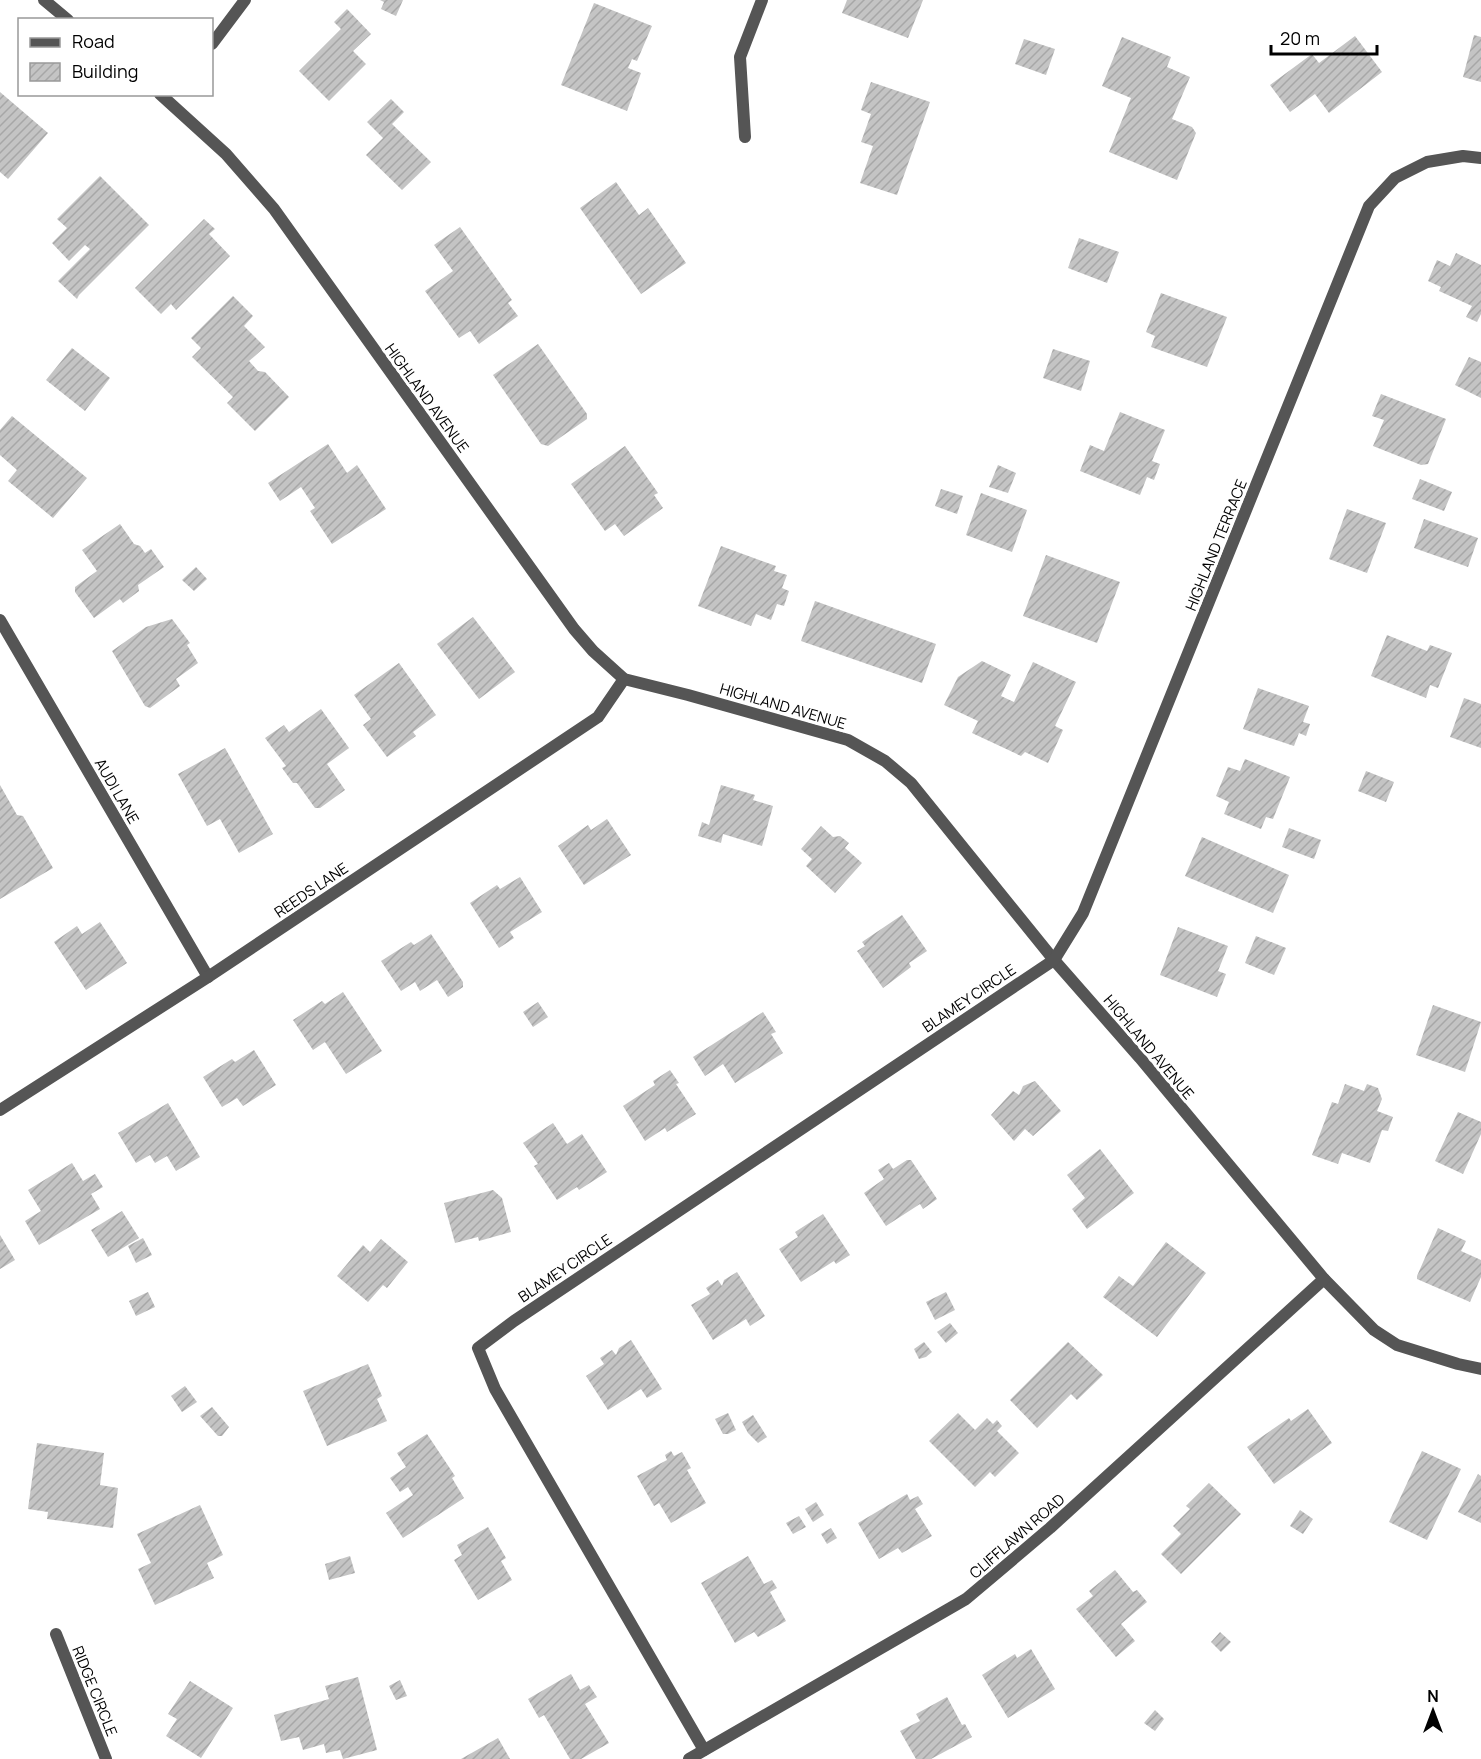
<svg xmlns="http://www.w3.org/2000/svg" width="1481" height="1759" viewBox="0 0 1481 1759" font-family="Manrope,sans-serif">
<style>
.building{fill:url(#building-hatch)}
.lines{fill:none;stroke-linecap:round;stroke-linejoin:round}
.street{stroke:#555;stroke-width:12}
.labels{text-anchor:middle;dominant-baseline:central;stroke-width:6;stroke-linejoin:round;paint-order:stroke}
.street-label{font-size:15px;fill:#000;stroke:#fff}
</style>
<defs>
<pattern id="building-hatch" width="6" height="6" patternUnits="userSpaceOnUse" patternTransform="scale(1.5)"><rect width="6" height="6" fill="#c4c4c4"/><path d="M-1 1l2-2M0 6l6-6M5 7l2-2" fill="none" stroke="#a7a7a7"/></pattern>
</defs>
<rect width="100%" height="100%" fill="#fff"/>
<g class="building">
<polygon points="380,0 403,0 396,16 381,9 384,2"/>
<polygon points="847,0 923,0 908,38 842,13"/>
<polygon points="594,3 652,26 637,61 632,59 628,68 641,73 627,111 561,85"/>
<polygon points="347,9 371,34 353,51 366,64 329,101 299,71 341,29 334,22"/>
<polygon points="1474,35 1481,37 1481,82 1463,77"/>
<polygon points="1355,36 1382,72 1329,113 1315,94 1290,112 1270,85 1312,54 1319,63"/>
<polygon points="1122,37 1171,57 1167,67 1190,77 1172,119 1192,127 1196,133 1177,180 1109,152 1131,98 1102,86"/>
<polygon points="1024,39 1055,49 1046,75 1015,64"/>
<polygon points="871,82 930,102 897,195 860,183 873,146 861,142 871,114 861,110"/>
<polygon points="0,92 48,133 8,179 0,172"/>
<polygon points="391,99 404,112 392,124 431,162 402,190 366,155 383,138 367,122"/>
<polygon points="100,176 149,225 79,295 77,299 58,281 90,249 85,245 69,261 52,243 67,228 57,219"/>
<polygon points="616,182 639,215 648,208 686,263 641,294 580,208"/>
<polygon points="204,219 215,229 209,234 230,256 176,310 171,304 161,314 135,288"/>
<polygon points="460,227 512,300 508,303 518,316 479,344 470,331 459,338 425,291 453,271 434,245"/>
<polygon points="1079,238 1119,252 1107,283 1068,268"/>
<polygon points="1456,253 1481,265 1481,314 1477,322 1466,317 1472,306 1439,291 1441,287 1428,281 1437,260 1450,266"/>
<polygon points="1161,293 1227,317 1207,367 1151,347 1155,336 1146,332"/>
<polygon points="233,296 253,316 244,326 265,347 249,361 258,371 265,372 289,397 255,431 227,403 233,397 192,357 201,348 191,338"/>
<polygon points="538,344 587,414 587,419 548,446 541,444 493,375"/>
<polygon points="72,348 110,378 85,411 46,380"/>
<polygon points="1053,349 1090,361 1081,391 1043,378"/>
<polygon points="1469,357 1481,362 1481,398 1455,385"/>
<polygon points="1381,394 1446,419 1428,464 1421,465 1373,446 1384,420 1372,416"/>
<polygon points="1120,412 1165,430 1152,461 1160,464 1154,480 1147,477 1140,495 1080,471 1090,445 1104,451"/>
<polygon points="12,416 87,478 53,518 8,481 17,470 0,455 0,430"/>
<polygon points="328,444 347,473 357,465 386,509 332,544 310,511 315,508 301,487 280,501 268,483"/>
<polygon points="625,446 658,493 654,495 663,508 624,536 615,524 605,531 571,484"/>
<polygon points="998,465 1016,473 1008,493 989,487"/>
<polygon points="1420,479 1452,492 1444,511 1412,499"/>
<polygon points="941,489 963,496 957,514 935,506"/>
<polygon points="981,493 1027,510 1012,552 966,535"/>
<polygon points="1347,509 1386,523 1367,573 1329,559"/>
<polygon points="1424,519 1478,538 1468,567 1414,548"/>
<polygon points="120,524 134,544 140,546 145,553 151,549 164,567 138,585 139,591 123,603 120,599 94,618 75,592 75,587 97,571 82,550"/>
<polygon points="721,546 776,566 774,571 787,575 782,588 789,591 784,606 777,604 771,620 756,614 751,626 698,606"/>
<polygon points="1046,555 1120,582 1097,643 1023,616"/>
<polygon points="196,567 207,579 194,591 182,580"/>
<polygon points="815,601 936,644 922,683 801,641"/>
<polygon points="473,617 515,672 479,699 437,644"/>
<polygon points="172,619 190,643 187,645 198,663 176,679 180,686 150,708 145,706 112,651 146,627"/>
<polygon points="1387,635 1427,651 1430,645 1452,653 1438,688 1430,685 1426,698 1371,676"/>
<polygon points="982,661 1011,675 1001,696 1014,702 1033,662 1076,682 1055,726 1063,730 1048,763 1025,752 1021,756 972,733 978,721 944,705 958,677"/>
<polygon points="399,663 436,715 413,732 416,736 387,757 363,725 371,719 354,695"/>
<polygon points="1258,688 1309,706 1303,722 1310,724 1306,736 1299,733 1294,746 1243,729"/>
<polygon points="1464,698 1481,704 1481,748 1450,737"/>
<polygon points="321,709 349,748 327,764 345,790 320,808 315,808 297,783 293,783 282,768 286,766 265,738 284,725 289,732"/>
<polygon points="225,748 273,834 239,853 220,819 207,826 178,774"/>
<polygon points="1245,759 1290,777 1273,819 1266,817 1261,829 1224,814 1229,802 1216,796 1228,767 1240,771"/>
<polygon points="1366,771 1394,782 1386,802 1358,791"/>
<polygon points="0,785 17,815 23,816 53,868 0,899"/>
<polygon points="721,785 755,795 753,800 773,806 762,846 723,834 721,843 698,836 702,822 709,825"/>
<polygon points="607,819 631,855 584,885 558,846 588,825 591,830"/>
<polygon points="821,826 833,837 840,836 849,843 845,848 862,863 835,893 806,866 812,859 801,849"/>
<polygon points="1289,828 1321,840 1314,859 1282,847"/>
<polygon points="1202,837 1289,875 1273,913 1185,876"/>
<polygon points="520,877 542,912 510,932 514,938 499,948 470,903 497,885 500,889"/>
<polygon points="902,915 927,951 909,963 911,967 883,988 857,951 865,946 862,942"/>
<polygon points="100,922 127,963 86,990 54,942 77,926 82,934"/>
<polygon points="1178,927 1228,946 1218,971 1226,974 1217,997 1160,975"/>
<polygon points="431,934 463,982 463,987 448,997 437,980 420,991 415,982 401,991 381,961 411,942 414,945"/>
<polygon points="1256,936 1286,948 1274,975 1245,963"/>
<polygon points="343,992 382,1051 346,1074 325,1042 313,1050 293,1020 322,1001 325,1004"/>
<polygon points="538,1002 548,1017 533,1027 523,1012"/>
<polygon points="1433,1005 1481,1022 1465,1072 1416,1055"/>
<polygon points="763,1012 776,1032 771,1034 783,1053 735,1083 723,1064 705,1076 693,1057"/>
<polygon points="254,1050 276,1085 243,1106 237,1098 222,1107 203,1077 232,1059 235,1062"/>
<polygon points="670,1070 679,1083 676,1084 696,1114 667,1132 665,1128 645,1141 623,1106 655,1085 653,1081"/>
<polygon points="1035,1081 1061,1111 1033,1136 1025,1129 1014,1141 991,1115 1013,1091 1019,1095 1023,1086"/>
<polygon points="1345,1084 1364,1091 1367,1084 1378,1088 1382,1099 1377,1111 1393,1117 1388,1131 1382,1130 1370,1163 1342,1153 1338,1164 1312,1155 1332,1102 1338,1104"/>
<polygon points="168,1103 200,1157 176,1171 167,1156 155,1163 150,1155 136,1163 118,1133"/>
<polygon points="1458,1112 1481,1122 1481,1134 1463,1174 1435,1161"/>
<polygon points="553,1123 567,1144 582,1134 607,1172 579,1190 577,1187 557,1200 534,1166 538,1164 523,1143"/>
<polygon points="1100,1149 1134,1193 1087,1229 1072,1209 1085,1198 1067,1175"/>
<polygon points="907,1160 911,1160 937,1199 923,1209 920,1204 886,1226 864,1193 884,1179 878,1170 889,1163 893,1169"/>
<polygon points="72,1163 83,1181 95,1174 103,1187 91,1194 100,1209 39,1245 25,1221 41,1211 28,1190"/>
<polygon points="493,1190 502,1198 511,1232 479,1241 478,1237 455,1243 444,1203"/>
<polygon points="122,1211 139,1238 108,1257 91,1230"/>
<polygon points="823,1214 850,1255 836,1264 834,1261 801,1282 779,1249 798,1237 795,1232"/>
<polygon points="1438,1228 1466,1241 1461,1251 1481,1260 1481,1277 1470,1302 1417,1279 1417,1276"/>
<polygon points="0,1235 15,1260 0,1269"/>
<polygon points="143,1238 152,1255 136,1263 128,1246"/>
<polygon points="381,1239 408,1262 387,1288 383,1285 368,1302 337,1276 363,1245 370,1252"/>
<polygon points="1166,1242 1206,1273 1157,1337 1103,1297 1119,1276 1133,1286"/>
<polygon points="737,1272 765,1316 750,1326 746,1319 713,1340 691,1305 710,1294 706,1288 718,1280 722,1286 724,1280"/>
<polygon points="148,1292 155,1307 136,1316 129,1301"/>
<polygon points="946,1292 955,1310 935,1320 926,1302"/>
<polygon points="950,1323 958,1333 946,1343 937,1332"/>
<polygon points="631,1340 662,1389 647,1398 641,1389 608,1410 586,1376 604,1364 600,1358 612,1350 616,1355 619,1348"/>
<polygon points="924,1342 932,1352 926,1357 919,1359 914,1349"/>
<polygon points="1068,1342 1103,1375 1077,1400 1071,1394 1037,1428 1010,1400"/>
<polygon points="368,1364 382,1396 377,1399 387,1421 327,1446 303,1391"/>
<polygon points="185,1386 197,1402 182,1412 171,1396"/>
<polygon points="212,1407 229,1427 222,1436 218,1436 200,1416"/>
<polygon points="1308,1409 1332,1443 1274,1484 1247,1447 1289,1418 1291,1421"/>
<polygon points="728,1413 736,1430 728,1434 723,1434 715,1419"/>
<polygon points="958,1413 975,1430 987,1418 993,1424 997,1420 1002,1426 997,1431 1019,1453 995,1477 990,1472 975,1487 929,1441"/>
<polygon points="753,1415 767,1437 758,1443 748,1433 742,1422"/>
<polygon points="427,1434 455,1476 452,1478 464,1498 403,1538 386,1513 413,1495 408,1487 400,1492 390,1478 406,1467 397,1453"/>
<polygon points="37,1443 104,1453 100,1485 118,1488 113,1528 47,1519 48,1512 28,1509"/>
<polygon points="671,1451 674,1456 682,1452 691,1468 687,1470 706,1503 671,1523 659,1503 654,1506 637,1476 667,1460 665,1455"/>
<polygon points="1422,1451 1461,1469 1427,1540 1389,1522"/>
<polygon points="1478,1474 1481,1476 1481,1523 1458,1512"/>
<polygon points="1209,1483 1241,1514 1181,1574 1161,1554 1181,1534 1173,1526 1190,1509 1186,1506"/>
<polygon points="907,1494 910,1500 918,1496 923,1504 915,1509 932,1536 902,1553 898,1548 879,1559 858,1523"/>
<polygon points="816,1502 824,1515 813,1522 805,1509"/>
<polygon points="200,1505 223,1555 207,1563 214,1578 155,1605 138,1569 151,1563 137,1534"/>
<polygon points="1300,1510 1313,1519 1303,1534 1290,1526"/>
<polygon points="799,1516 806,1527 793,1534 786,1523"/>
<polygon points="488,1527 506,1558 501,1561 512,1580 478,1600 454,1560 462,1555 457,1545"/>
<polygon points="831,1528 837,1538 827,1544 821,1534"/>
<polygon points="350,1556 355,1573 329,1580 325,1564"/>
<polygon points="748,1556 764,1584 772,1580 777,1588 770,1592 786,1621 758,1637 754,1632 735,1643 701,1583"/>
<polygon points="1115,1570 1133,1592 1137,1590 1147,1602 1121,1624 1135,1641 1116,1657 1076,1609 1093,1596 1089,1591"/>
<polygon points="1220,1632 1231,1642 1221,1652 1211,1642"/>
<polygon points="1031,1649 1055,1689 1008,1718 982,1675 1015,1654 1017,1658"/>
<polygon points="571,1674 580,1690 589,1685 597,1697 585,1704 609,1743 581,1759 570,1759 544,1715 539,1718 528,1699"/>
<polygon points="358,1677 377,1750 343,1759 340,1750 326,1753 324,1744 303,1750 299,1737 281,1741 274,1715 329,1699 325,1686"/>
<polygon points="400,1680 407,1696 396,1700 389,1686"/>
<polygon points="190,1681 233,1708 201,1758 166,1736 177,1719 168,1714"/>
<polygon points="947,1697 962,1725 965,1724 972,1737 931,1759 916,1759 900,1731 920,1721 916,1714"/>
<polygon points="1155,1710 1164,1719 1155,1731 1144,1723"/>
<polygon points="498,1738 510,1759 461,1759"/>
</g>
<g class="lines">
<g class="street">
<polyline points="44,0 68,20"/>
<polyline points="212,44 245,0"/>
<polyline points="160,94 226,154 274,209 574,629 593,651 624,679 688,695 848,740 885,761 911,783 1054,960 1140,1058 1324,1279 1374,1330 1397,1345 1458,1364 1481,1369"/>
<polyline points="745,137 740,57 762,0"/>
<polyline points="0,620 208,977"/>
<polyline points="0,1110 208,977 598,717 624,679"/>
<polyline points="56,1634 106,1759"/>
<polyline points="704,1750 495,1389 478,1348 514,1321 1054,960 1083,913 1369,206 1395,178 1427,162 1463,156 1481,158"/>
<polyline points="689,1759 966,1599 1050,1528 1324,1279"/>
</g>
</g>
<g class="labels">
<g class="street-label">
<text transform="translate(427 398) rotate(54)">HIGHLAND AVENUE</text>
<text transform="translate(1216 545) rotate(-68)">HIGHLAND TERRACE</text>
<text transform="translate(783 706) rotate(16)">HIGHLAND AVENUE</text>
<text transform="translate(117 791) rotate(60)">AUDI LANE</text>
<text transform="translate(311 890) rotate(-34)">REEDS LANE</text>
<text transform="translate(969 998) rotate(-34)">BLAMEY CIRCLE</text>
<text transform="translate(1149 1047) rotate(50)">HIGHLAND AVENUE</text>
<text transform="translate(565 1268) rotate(-34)">BLAMEY CIRCLE</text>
<text transform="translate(1017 1536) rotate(-41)">CLIFFLAWN ROAD</text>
<text transform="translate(95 1691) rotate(68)">RIDGE CIRCLE</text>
</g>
</g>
<rect x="18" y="18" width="195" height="78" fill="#ffffff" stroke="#999999" stroke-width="1.5"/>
<rect x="30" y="38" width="30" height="9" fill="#555555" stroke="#999999" stroke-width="1.5"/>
<text x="72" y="48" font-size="18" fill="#000000">Road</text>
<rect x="30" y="63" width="30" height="18" fill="url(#building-hatch)" stroke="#999999" stroke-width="1.5"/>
<text x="72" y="78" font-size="18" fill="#000000">Building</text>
<g transform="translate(1433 1711)" stroke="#ffffff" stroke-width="4.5" paint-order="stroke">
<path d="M0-4.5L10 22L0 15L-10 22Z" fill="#000000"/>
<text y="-9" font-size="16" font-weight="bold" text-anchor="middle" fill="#000000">N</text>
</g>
<path d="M1271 45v9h106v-9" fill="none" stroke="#000000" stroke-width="3"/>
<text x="1280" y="45" font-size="18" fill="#000000" stroke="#ffffff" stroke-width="4.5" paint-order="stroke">20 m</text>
</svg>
